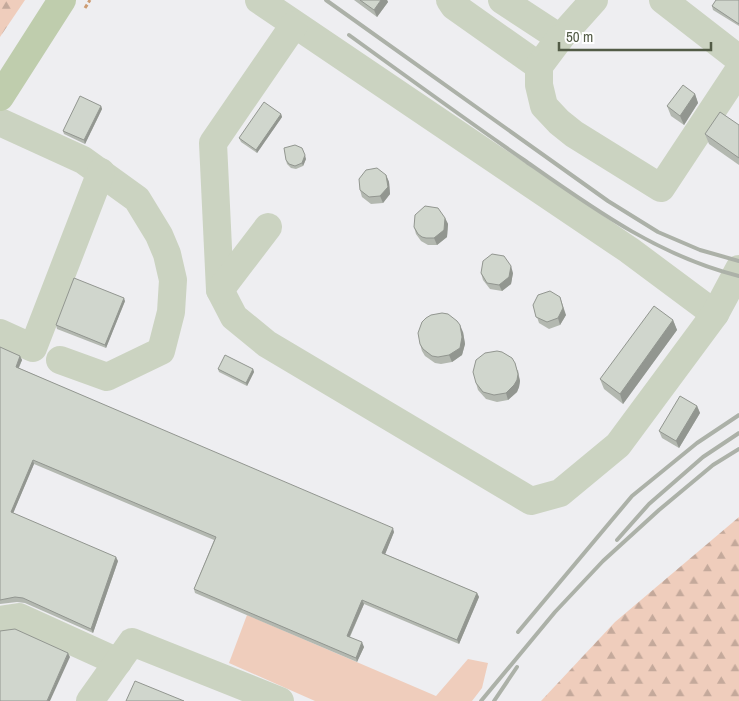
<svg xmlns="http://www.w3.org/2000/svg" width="739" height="701" viewBox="0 0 739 701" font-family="'Archivo Narrow',sans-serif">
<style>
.green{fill:#efcdbc}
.forest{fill:url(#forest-firs)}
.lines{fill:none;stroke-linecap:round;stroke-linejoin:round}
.path{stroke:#cd9c74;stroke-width:3;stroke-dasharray:4 2.5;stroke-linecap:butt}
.minor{stroke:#cbd3c1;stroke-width:28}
.major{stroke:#bfcdad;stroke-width:28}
.rail{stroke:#acb1a8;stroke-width:4}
.wall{fill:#b3b8b0}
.shaded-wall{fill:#929690}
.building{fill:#d0d6cd;stroke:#929690}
</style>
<defs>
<pattern id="forest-firs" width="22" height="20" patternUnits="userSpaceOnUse" patternTransform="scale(1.25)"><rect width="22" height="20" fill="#efcdbc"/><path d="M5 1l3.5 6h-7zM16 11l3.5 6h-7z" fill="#c4a99b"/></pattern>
</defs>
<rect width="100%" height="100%" fill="#eeeef1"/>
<polygon class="green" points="247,615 436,696 468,659 488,663 482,688 472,701 315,701 229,663"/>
<g class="forest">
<polygon points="0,0 25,0 0,37"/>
<polygon points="739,517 739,701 541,701 615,622"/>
</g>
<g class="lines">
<polyline class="path" points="85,8 90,0"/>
<g class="minor">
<polyline points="259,0 629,250 715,314"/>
<polyline points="450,0 454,6 539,66"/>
<polyline points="502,0 560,38 594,0"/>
<polyline points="663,0 739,59"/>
<polyline points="294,25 213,143 220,290 234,317 267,344 531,501 560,493 618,445 715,314 739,269"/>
<polyline points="560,38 539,66 539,85 544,106 559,122 574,134 661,188 739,70"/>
<polyline points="0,122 83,160 137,199 159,235 167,254 173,280 171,312 161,351 107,377 60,360"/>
<polyline points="220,290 268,227"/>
<polyline points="0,333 33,348 101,172"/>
<polyline points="0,620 19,617 118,662"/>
<polyline points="90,701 132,642 280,701"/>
</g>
<polyline class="major" points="0,97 62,0"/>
<g class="rail">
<polyline points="326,0 608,201 658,232 700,250 739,261"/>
<path d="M349 35C407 77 465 119 524 160 591 207 658 256 739 276"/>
<polyline points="617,540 649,504 703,457 739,433"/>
<polyline points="518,632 632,496 697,443 739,415"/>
<polyline points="481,701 555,612 603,561 659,510 713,465 739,449"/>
<polyline points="494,701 517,667"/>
</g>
</g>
<g class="wall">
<polygon points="354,0 387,0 388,2 377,17"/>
<polygon points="739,0 739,26 713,10 712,6"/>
<polygon points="695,94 698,103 684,125 671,116 667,106"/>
<polygon points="101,106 102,109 85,144 64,134 63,131"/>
<polygon points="281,114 282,117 257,153 241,142 239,138"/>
<polygon points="739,125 739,165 709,144 705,134"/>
<polygon points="306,159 303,166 296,169 291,168 287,164 286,160"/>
<polygon points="386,175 389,182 390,194 383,203 371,204 362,197 360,190"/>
<polygon points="445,218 448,224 447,237 437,245 428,245 421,241 416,234 414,227"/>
<polygon points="481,273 513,273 511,284 502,291 490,289 483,280"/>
<polygon points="125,301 106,348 57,329 56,325"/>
<polygon points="533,305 566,315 560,325 549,329 539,323"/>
<polygon points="673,320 677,330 623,404 604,389 600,379"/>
<polygon points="463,332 465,344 462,355 452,362 441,364 435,363 425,356 422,351 420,344"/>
<polygon points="0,347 20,356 22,360 19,368 394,532 385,554 477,593 479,597 459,644 364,604 350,637 364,647 357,662 195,593 194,589 214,540 34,464 13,513 118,561 93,633 25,603 17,602 0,604"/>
<polygon points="218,369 253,369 254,372 247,386 219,372"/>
<polygon points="518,370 520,381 519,387 517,392 508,400 497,402 486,399 478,390 476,383"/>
<polygon points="697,406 700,413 679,448 662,438 659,431"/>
</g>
<g class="shaded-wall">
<polygon points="381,0 387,0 388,2 377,17 374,10"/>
<polygon points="695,94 698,103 684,125 680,116"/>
<polygon points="101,106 102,109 85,144 84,140"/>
<polygon points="281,114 282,117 257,153 256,150"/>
<polygon points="305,155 306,159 303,166 302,163"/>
<polygon points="386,175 389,182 390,194 383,203 380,196"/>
<polygon points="445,218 448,224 447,237 437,245 434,238"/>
<polygon points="511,266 513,273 511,284 502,291 499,285"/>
<polygon points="560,297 566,315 560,325 558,318"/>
<polygon points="124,298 125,301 106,348 105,345"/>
<polygon points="673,320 677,330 623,404 620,394"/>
<polygon points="460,325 463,332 465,344 462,355 452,362 449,355"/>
<polygon points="20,356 22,360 17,371 16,367"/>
<polygon points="515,363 520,381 519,387 517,392 508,400 506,393"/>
<polygon points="253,369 254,372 247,386 246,383"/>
<polygon points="697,406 700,413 679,448 676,441"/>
<polygon points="33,460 34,464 12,516 11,512"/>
<polygon points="393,528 394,532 384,557 382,553"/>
<polygon points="116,557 118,561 93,633 91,629"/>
<polygon points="477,593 479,597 459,644 457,640"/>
<polygon points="362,600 364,604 348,640 347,636"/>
<polygon points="362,642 364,647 357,662 356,658"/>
<polygon points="68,653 70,657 50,701 47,701"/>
</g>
<g class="building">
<polygon points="360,0 381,0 374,10"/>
<polygon points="716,0 739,0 739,24 712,6"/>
<polygon points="683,85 695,94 680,116 667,106"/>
<polygon points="80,96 101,106 84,140 63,131"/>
<polygon points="264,102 281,114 256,150 239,138"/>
<polygon points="720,112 739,125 739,158 705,134"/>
<polygon points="295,145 302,148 305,155 302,163 295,166 289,164 286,160 284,148"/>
<polygon points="377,168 386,175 388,187 380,196 369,197 360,190 359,179 366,170"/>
<polygon points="425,206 438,208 445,218 444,230 434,238 426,238 422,237 418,234 414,227 415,215"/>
<polygon points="492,254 504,256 511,266 509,277 499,285 487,283 481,273 483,261"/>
<polygon points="74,278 124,298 105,345 56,325"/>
<polygon points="550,291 560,297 563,308 558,318 547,322 536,317 533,305 538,295"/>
<polygon points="654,306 673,320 620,394 600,379"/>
<polygon points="442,313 448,314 457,321 460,325 462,337 460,348 449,355 438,357 432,356 423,349 420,344 418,333 422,322 426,318 431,315"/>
<polygon points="0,347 20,356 16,367 393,528 382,553 477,593 457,640 362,600 347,636 362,642 356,658 194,589 216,537 33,460 11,512 116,557 91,629 23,598 15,597 0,600"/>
<polygon points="497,351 502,352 512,358 515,363 518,374 517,380 514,385 506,393 494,395 483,392 476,383 473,372 476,360 485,353"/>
<polygon points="225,355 253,369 246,383 218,369"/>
<polygon points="680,396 697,406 676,441 659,431"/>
<polygon points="15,629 68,653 47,701 0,701 0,631"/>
<polygon points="135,681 184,701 126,701"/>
</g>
<path d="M559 42v8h152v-8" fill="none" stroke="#525b46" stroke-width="2.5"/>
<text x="566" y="42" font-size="15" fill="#525b46" stroke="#ffffff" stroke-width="4" paint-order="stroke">50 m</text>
</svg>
